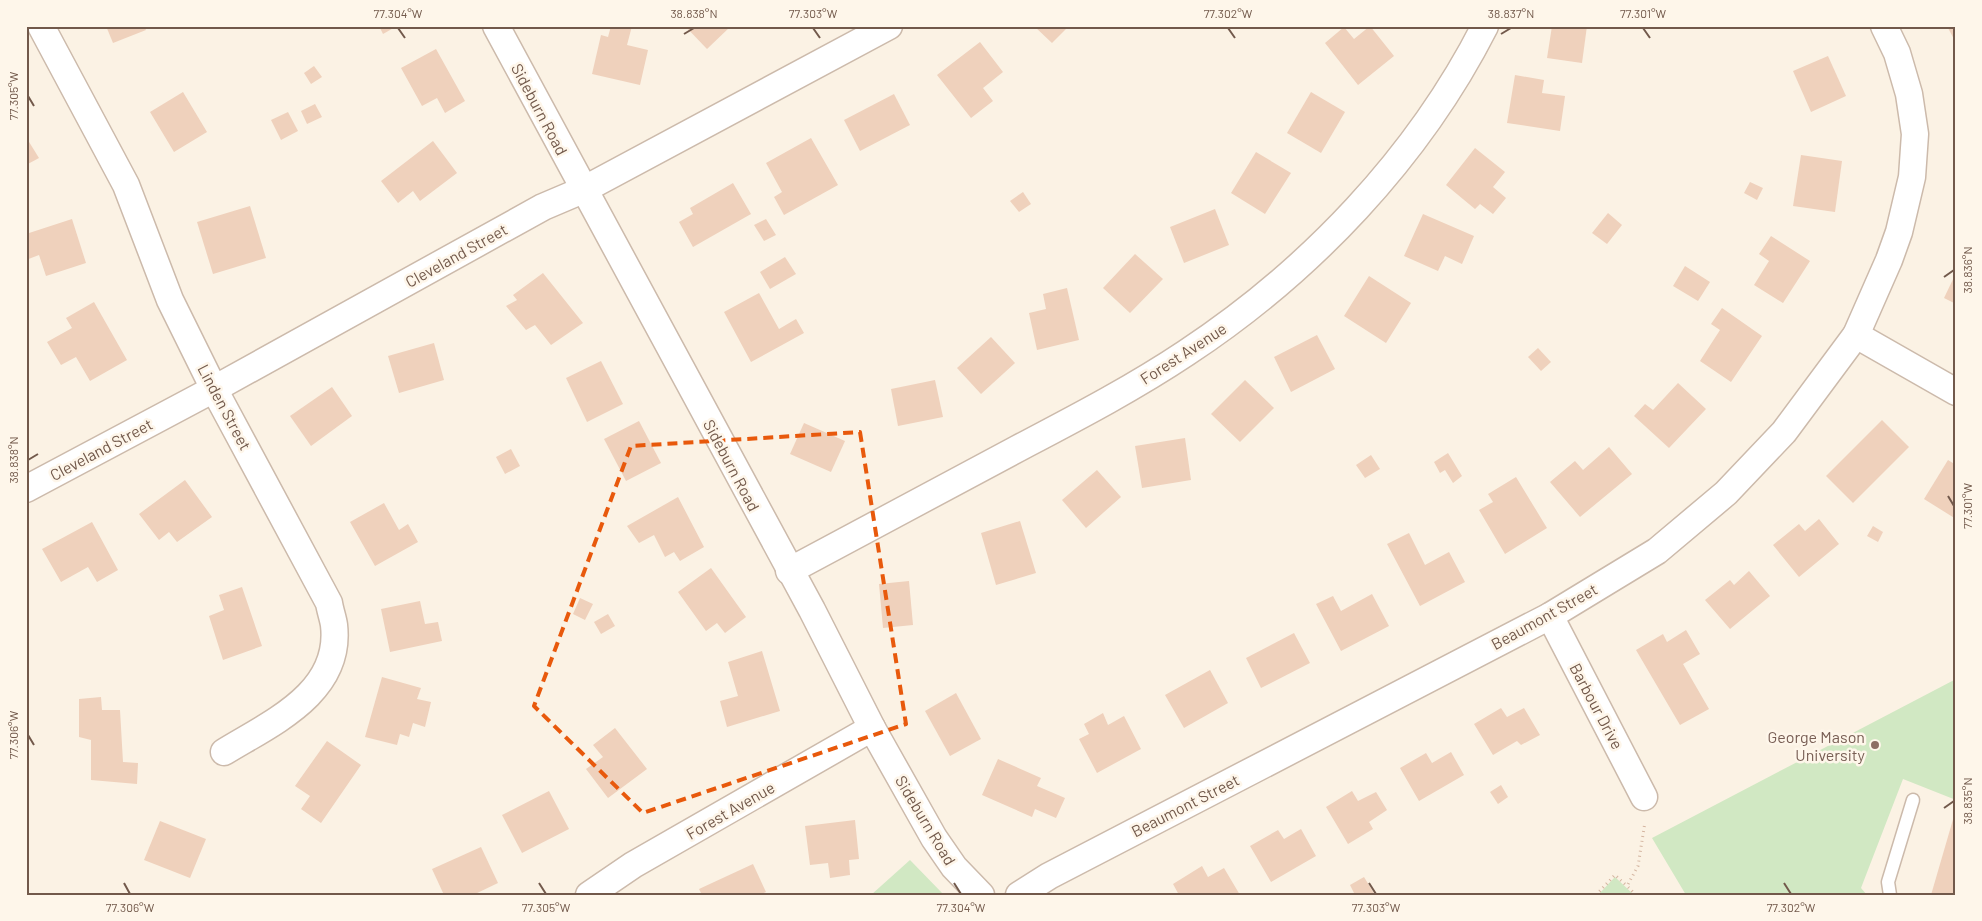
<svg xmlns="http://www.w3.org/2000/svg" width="1982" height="921" viewBox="0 0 1982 921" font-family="Barlow,sans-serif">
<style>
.green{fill:#d1e8c3}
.building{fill:#efd1bc}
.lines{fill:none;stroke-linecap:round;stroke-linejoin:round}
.service-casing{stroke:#ccbaab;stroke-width:15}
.minor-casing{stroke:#ccbaab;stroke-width:29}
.path{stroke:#d4b5a0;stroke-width:3;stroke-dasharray:1 4;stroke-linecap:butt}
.service{stroke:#fff;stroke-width:12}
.minor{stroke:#fff;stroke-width:26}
.marked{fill:none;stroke:#e8590c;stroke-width:4;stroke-dasharray:10 6;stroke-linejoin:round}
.ticks{fill:none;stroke:#72594b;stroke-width:2}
.education-dot{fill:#8d6e63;stroke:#fef6ea;stroke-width:2}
.labels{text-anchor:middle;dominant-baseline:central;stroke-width:5;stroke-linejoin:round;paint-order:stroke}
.street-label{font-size:16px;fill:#72594b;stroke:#fef6ea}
.education-label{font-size:16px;fill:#785e54;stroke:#fef6ea;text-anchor:end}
.neatline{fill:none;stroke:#72594b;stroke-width:2}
.ticks-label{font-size:12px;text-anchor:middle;fill:#72594b}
</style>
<rect width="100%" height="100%" fill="#fbf2e4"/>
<g class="green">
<polygon points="1956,679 1956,800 1903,779 1861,888 1867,895 1686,895 1652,838"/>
<polygon points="910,860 944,895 871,895"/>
<polygon points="1615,877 1634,895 1598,895"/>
</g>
<g class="building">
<polygon points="106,26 144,26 146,30 113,43"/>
<polygon points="379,26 397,26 383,34"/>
<polygon points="611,26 632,26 627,45 648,50 640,85 592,74 601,35 608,37"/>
<polygon points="685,26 731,26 707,49"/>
<polygon points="1034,26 1069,26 1052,43"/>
<polygon points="1370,26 1394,56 1358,85 1325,43 1344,27 1354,39"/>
<polygon points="1552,26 1587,26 1582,63 1547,58"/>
<polygon points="1947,26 1956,26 1956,43"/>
<polygon points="980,42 1003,72 983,88 993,101 971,118 937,75"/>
<polygon points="436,49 465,101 445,113 437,98 422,106 401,68"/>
<polygon points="1828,56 1846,96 1811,112 1793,71"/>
<polygon points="314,66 322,77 311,84 304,73"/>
<polygon points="1515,75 1544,80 1542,93 1565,96 1560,131 1507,123"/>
<polygon points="183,92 207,132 174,152 150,112"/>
<polygon points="1311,92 1345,112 1321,153 1287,133"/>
<polygon points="894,94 910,125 860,151 844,120"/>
<polygon points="315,104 322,117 307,124 301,111"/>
<polygon points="288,112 298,131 281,140 271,120"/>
<polygon points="26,137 39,158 26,165"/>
<polygon points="811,138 838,185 784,215 774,197 782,192 766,163"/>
<polygon points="433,141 457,173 420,201 413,191 398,203 381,181"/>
<polygon points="1475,148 1505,172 1493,187 1506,198 1493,214 1480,204 1475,209 1446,185"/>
<polygon points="1256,152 1291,173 1265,214 1231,193"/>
<polygon points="1801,155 1842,161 1835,212 1793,206"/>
<polygon points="1750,182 1763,188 1757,200 1744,193"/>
<polygon points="733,183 751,214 693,247 679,222 693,214 690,208"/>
<polygon points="1023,192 1031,204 1019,212 1010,201"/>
<polygon points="250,206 266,258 213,274 197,222"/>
<polygon points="1215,209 1229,245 1184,263 1170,227"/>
<polygon points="1608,213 1622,225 1607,244 1592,233"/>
<polygon points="1423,214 1474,236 1462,264 1445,256 1438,271 1404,256"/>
<polygon points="72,219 86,263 46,276 39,255 26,260 26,234"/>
<polygon points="766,219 776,235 764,241 754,225"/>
<polygon points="1771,236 1810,261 1783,303 1754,285 1769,261 1759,254"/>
<polygon points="1135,254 1163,279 1130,313 1103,288"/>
<polygon points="785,257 796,274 770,289 760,272"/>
<polygon points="1685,266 1710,282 1698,301 1673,286"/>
<polygon points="543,273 583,323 551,345 535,325 526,330 506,306 517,300 513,295"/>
<polygon points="1956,273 1956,304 1944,298"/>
<polygon points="1369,276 1411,303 1386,343 1344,316"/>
<polygon points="1067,288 1079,340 1037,350 1029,313 1046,309 1043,294"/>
<polygon points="759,293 779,329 796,319 804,333 751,362 724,312"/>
<polygon points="94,302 127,360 90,381 76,357 61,365 47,342 72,328 66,318"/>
<polygon points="1722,308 1762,336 1731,382 1700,361 1720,330 1711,324"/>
<polygon points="1317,335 1335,369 1291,392 1274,357"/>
<polygon points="991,337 1015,363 981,394 957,368"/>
<polygon points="434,343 444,380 399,393 388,356"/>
<polygon points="1538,348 1551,362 1541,371 1528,357"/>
<polygon points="601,361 623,404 587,422 566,378"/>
<polygon points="935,380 943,417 898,426 891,389"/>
<polygon points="1245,380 1274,408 1240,442 1211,414"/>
<polygon points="1678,383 1706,409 1669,448 1634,416 1645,404 1653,410"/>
<polygon points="332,387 352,416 311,446 290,416"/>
<polygon points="1882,420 1909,447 1853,503 1826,476"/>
<polygon points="639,421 661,463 626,481 604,439"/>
<polygon points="804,423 845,441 831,472 790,454"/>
<polygon points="1185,438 1191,480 1142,488 1135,446"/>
<polygon points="1609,447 1632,474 1580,517 1550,482 1575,461 1583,470"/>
<polygon points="511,449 520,466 505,474 496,457"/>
<polygon points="1448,453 1462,476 1453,483 1445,470 1440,473 1434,462"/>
<polygon points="1371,455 1380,469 1365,478 1356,465"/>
<polygon points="1948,460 1956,465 1956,519 1924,499"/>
<polygon points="1097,470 1121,497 1086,528 1062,500"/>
<polygon points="1516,477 1547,528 1505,554 1479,510 1493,502 1488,494"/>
<polygon points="185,480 212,517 177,542 169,532 159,540 139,514"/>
<polygon points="678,497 704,547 680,561 674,552 665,557 654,535 639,543 627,526"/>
<polygon points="384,503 399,530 408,524 418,542 375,566 350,522"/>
<polygon points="1819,519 1839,544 1799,577 1773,545 1799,524 1805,531"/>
<polygon points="1020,521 1036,573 996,585 981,533"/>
<polygon points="92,522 118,570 97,582 88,567 61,582 42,549"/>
<polygon points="1873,526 1883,532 1878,542 1867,536"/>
<polygon points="1409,533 1425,565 1449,552 1465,582 1420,606 1387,544"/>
<polygon points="711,568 746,617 725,633 717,623 706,631 678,592"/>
<polygon points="1749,571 1770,596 1730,629 1705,600 1730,580 1734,585"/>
<polygon points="909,581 913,625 883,628 879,584"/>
<polygon points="242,587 262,646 223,660 209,616 224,610 219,595"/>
<polygon points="1372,594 1389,626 1341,651 1316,604 1333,596 1341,611"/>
<polygon points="580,598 593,604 585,620 573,614"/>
<polygon points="420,601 425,624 438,622 442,641 390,652 381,609"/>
<polygon points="608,614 615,626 601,634 594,622"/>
<polygon points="1686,630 1700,654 1683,664 1709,709 1680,725 1636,650 1663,634 1667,642"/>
<polygon points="1294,633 1310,663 1261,688 1246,658"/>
<polygon points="762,651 780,711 727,727 720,701 738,696 728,662"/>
<polygon points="1210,670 1228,703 1184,728 1165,695"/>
<polygon points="382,677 421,688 417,699 431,702 425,727 413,723 409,737 400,734 397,745 365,737"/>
<polygon points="956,693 981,739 950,756 925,711"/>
<polygon points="101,697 102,710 120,710 123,762 138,763 137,784 91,780 91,740 79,737 79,699"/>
<polygon points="1501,708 1507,717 1524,708 1540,735 1521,745 1517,741 1493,755 1474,724"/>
<polygon points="1103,713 1108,725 1124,716 1141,749 1097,773 1079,739 1089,734 1084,724"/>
<polygon points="615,728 647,769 608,798 586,769 603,757 593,745"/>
<polygon points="327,741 361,765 321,823 301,809 310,796 295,786"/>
<polygon points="1451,752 1464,775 1419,801 1400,768 1426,753 1432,763"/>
<polygon points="998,759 1041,778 1037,786 1065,798 1056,818 1035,809 1032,817 982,795"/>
<polygon points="1501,785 1508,797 1498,804 1490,792"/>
<polygon points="549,791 569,829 522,853 502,815"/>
<polygon points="1352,791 1358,801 1376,792 1387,810 1369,822 1373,829 1348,844 1326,807"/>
<polygon points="1954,816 1956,817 1956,895 1931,895"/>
<polygon points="855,820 859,859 849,860 850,875 830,878 828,863 810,865 805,826"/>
<polygon points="160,821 206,839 190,878 144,860"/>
<polygon points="1301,829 1316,856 1271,882 1250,846 1278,830 1284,839"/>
<polygon points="481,847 498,883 473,895 444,895 432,869"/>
<polygon points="753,864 766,892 759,895 702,895 699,889"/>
<polygon points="1202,866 1208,877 1224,868 1240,895 1179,895 1173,884"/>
<polygon points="1364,877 1375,895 1355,895 1350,885"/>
</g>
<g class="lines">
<defs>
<polyline id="service" points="1890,895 1888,882 1913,800"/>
<g id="minor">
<path d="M41 26 126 185 170 300 214 389 329 603C330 610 333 618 334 625 342 693 271 723 224 752"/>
<polyline points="496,26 812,610 872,728 934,838 954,867 981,895"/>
<polyline points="1856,335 1956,392"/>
<polyline points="26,489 214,389 543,207 583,190 889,26"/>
<path d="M789 571C865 530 941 490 1017 449 1074 419 1132 389 1186 353 1309 272 1418 158 1485 26"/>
<polyline points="1550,616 1644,797"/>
<polyline points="589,895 633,865 872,728"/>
<polyline points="1019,895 1049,876 1550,616 1657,551 1726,493 1784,432 1856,335 1889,260 1899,232 1912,177 1915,134 1909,94 1897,53 1884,26"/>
</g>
</defs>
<use href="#service" class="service-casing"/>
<use href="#minor" class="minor-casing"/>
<g class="path">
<polyline points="1596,895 1615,875 1627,886"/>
<polyline points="1636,895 1627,886 1638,866 1645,822"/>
</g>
<use href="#service" class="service"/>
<use href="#minor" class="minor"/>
</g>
<path class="marked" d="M860 432 906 724 643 813 534 706 631 446Z"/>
<path class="ticks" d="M398 28 405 38M813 28 820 38M1228 28 1235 38M1643 28 1650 38M684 34 694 28M1501 34 1511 28M28 96 34 106M1944 277 1954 270M28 460 38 454M1948 496 1954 506M28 735 34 745M1944 808 1954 801M124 883 130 894M539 883 546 894M954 883 961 894M1369 883 1376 894M1784 883 1791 894"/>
<circle class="education-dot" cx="1875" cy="745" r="5"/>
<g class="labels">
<g class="street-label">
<text transform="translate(540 109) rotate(62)">Sideburn Road</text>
<text transform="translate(456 255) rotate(-29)">Cleveland Street</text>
<text transform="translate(1183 353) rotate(-33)">Forest Avenue</text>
<text transform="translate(225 407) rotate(62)">Linden Street</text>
<text transform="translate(101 449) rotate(-28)">Cleveland Street</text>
<text transform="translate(732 465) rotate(62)">Sideburn Road</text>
<text transform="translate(1544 616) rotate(-29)">Beaumont Street</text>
<text transform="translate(1597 706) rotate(62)">Barbour Drive</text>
<text transform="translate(1185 805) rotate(-27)">Beaumont Street</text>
<text transform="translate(730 810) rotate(-30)">Forest Avenue</text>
<text transform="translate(926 820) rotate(59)">Sideburn Road</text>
</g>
<g class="education-label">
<text x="1865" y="736">George Mason<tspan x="1865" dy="18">University</tspan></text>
</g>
</g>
<rect width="1982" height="921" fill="none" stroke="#fef6ea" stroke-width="55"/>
<rect x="28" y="28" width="1926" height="866" class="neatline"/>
<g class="ticks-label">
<text x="398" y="18">77.304°W</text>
<text x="694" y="18">38.838°N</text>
<text x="813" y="18">77.303°W</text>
<text x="1228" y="18">77.302°W</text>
<text x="1511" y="18">38.837°N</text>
<text x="1643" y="18">77.301°W</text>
<text transform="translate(14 96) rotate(-90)" y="4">77.305°W</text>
<text transform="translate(1968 270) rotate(-90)" y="4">38.836°N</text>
<text transform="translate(14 460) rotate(-90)" y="4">38.838°N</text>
<text transform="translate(1968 506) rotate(-90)" y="4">77.301°W</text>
<text transform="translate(14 735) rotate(-90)" y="4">77.306°W</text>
<text transform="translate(1968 801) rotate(-90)" y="4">38.835°N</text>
<text x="130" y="912">77.306°W</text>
<text x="546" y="912">77.305°W</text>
<text x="961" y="912">77.304°W</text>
<text x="1376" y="912">77.303°W</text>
<text x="1791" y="912">77.302°W</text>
</g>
</svg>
